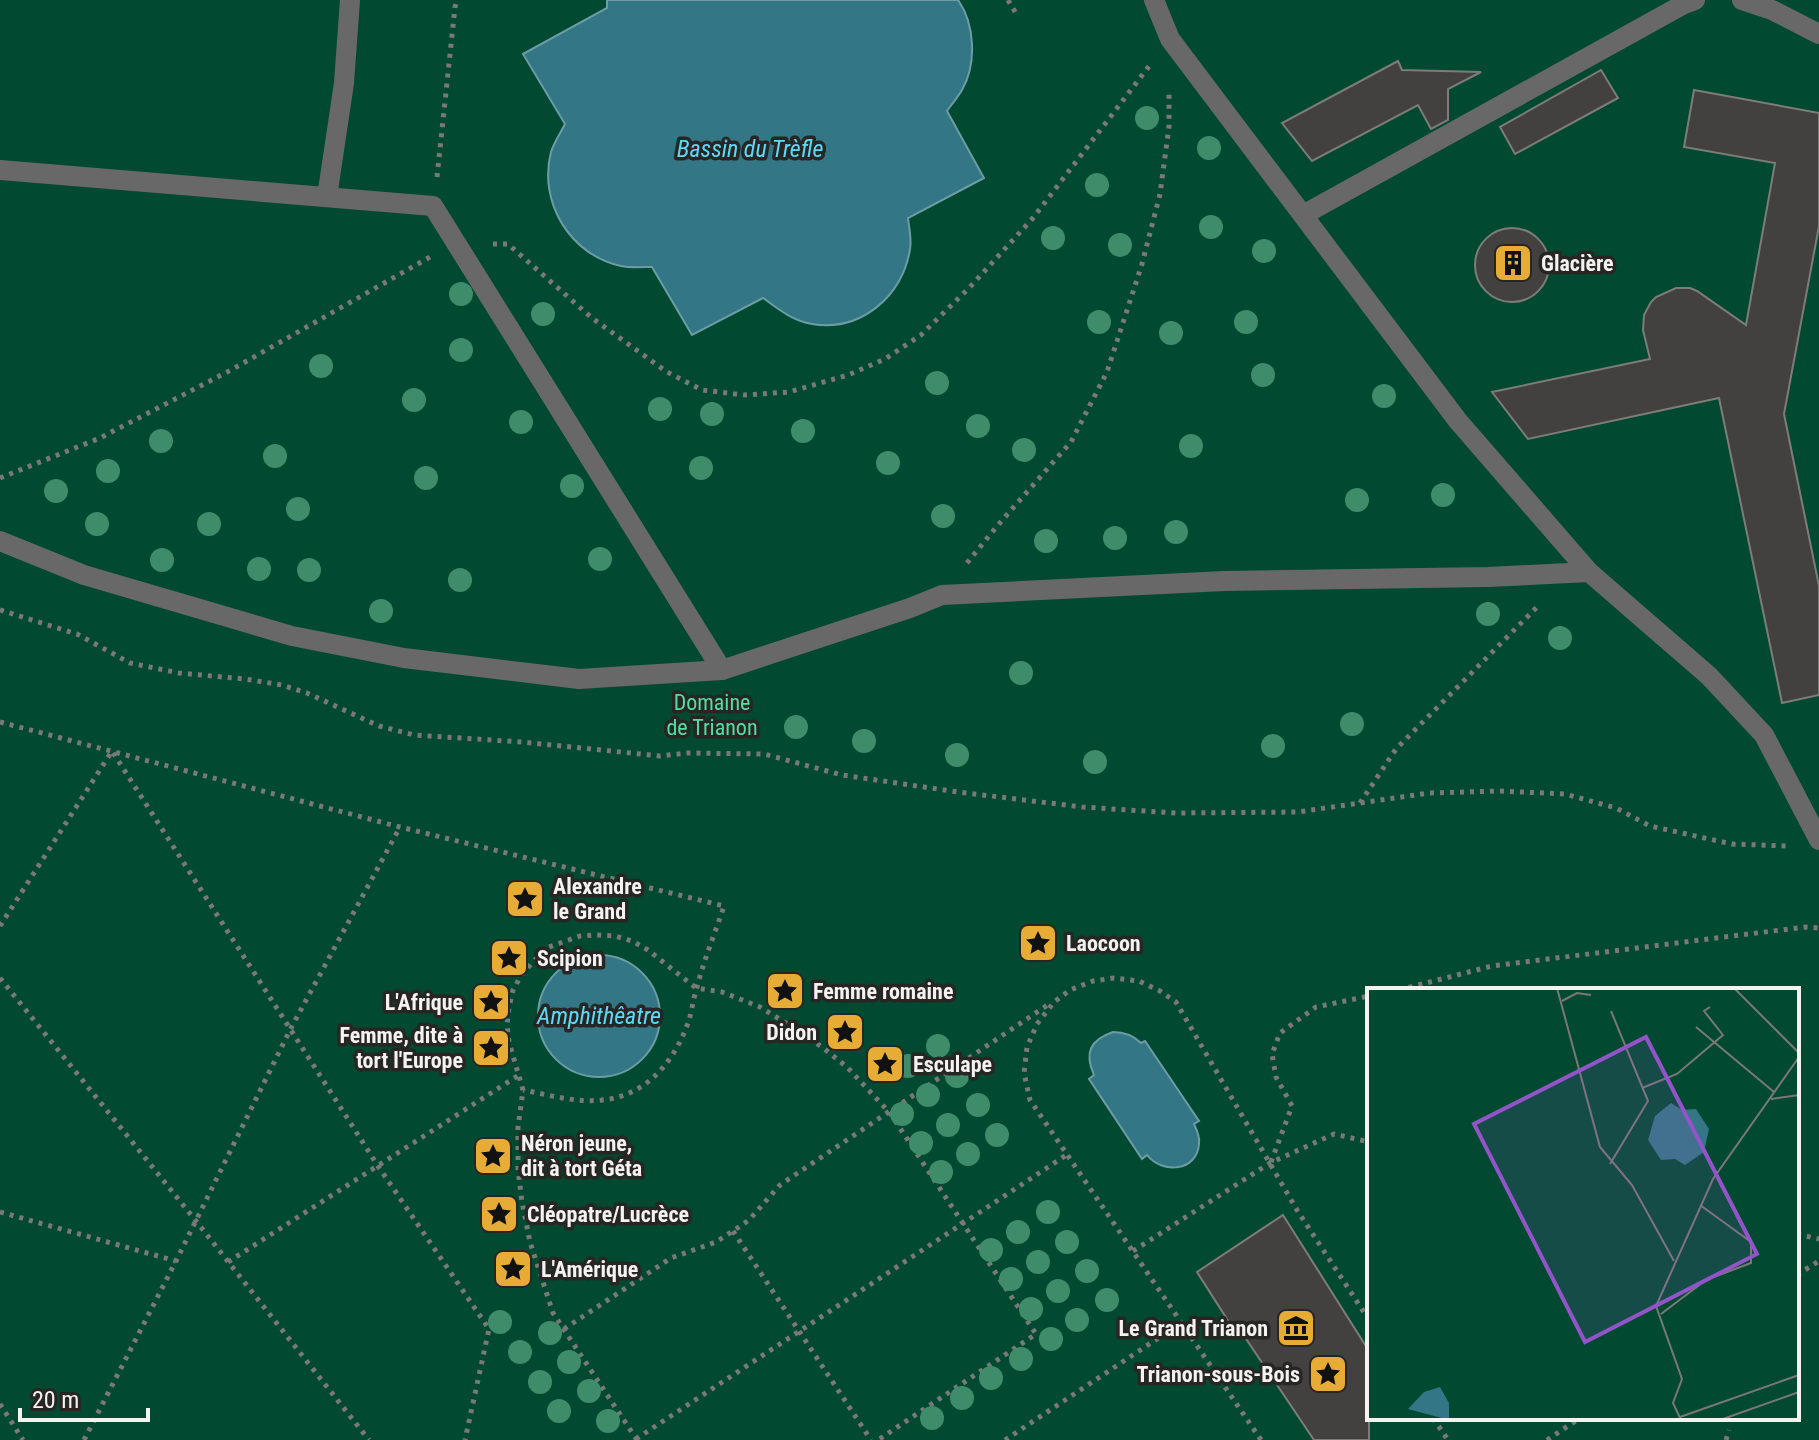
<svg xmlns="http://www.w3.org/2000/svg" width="1819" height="1440" viewBox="0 0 1819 1440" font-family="'Roboto Condensed',sans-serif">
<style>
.green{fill:#014a31;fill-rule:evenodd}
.water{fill:#337685;stroke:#6d9ca5;stroke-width:2}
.building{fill:#43413f;stroke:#7e7c7a;stroke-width:2}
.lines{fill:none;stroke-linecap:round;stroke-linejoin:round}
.path{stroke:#7a7977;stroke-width:5;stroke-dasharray:4 6;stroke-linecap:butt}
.minor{stroke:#696868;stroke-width:20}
.tree{fill:#3f8c6a}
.labels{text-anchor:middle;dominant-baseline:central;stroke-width:7;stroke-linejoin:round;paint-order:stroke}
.poi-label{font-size:22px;font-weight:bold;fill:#f4f3f1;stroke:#282624;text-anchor:start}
.park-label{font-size:22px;fill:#52dfa4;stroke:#282624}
.water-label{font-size:24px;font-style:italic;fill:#5adbf7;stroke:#282624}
.inset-road{fill:none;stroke:#7a7876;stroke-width:2}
.view{fill:#9354c9;fill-opacity:0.15;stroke:#9354c9;stroke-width:4}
.inset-edge{fill:none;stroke:#f4f3f1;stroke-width:4}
</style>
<rect width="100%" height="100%" fill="#282624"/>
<path class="green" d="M0 0H1819V1440H0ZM1369 990H1797V1418H1369Z"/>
<g class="water">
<path d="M607 0H958C975 24 977 64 962 90 958 97 952 104 947 111L984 178 908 218C909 228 912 240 910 249 903 296 861 332 812 324 793 321 778 309 763 298L692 335 652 267C642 267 630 268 621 266 570 255 538 202 551 152 554 142 561 132 565 124L523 54 607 8Z"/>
<circle cx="599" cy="1016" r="61"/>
<path d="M1113 1032C1125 1032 1133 1035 1141 1043L1145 1041 1199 1121 1194 1124C1197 1130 1200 1137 1199 1144 1197 1172 1162 1174 1147 1155L1142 1159 1089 1079 1094 1075C1084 1053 1090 1040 1113 1032Z"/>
</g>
<g class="building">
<polygon points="1398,61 1402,70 1481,72 1448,89 1448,120 1431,129 1418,105 1312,161 1282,123"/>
<polygon points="1601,70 1618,98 1515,154 1500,127"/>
<polygon points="1694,90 1819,113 1819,226 1784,414 1819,586 1819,695 1782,703 1719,398 1528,439 1492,392 1650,359 1643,330 1644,315 1651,302 1656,297 1676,288 1690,288 1697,291 1746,325 1775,163 1684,147"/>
<circle cx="1512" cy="265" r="37"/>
<polygon points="1283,1215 1369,1351 1369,1440 1314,1440 1238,1327 1234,1330 1197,1272"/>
</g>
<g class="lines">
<g class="path">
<polyline points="1008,0 1017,15"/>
<polyline points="437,177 455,7 457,0"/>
<polyline points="493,244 508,244 592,318 667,372 702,390 744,395 789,392 848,375 885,359 921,335 970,287 1033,218 1150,65"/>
<polyline points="0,478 100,438 231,370 430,257"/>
<polyline points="967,563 998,525 1071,442 1107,372 1142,264 1160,194 1169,127 1169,92"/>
<polyline points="0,610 77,634 130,663 179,673 245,679 282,685 307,693 379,726 414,735 522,742 660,756 687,753 764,754 842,775 958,792 1082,807 1176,813 1298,812 1429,793 1500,791 1565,794 1616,808 1650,826 1732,844 1786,846"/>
<path d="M0 722 400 827 724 906C715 933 704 960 697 987 693 999 692 1012 688 1023 674 1062 646 1096 602 1100 576 1103 549 1095 523 1090"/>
<polyline points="1360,803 1396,749 1538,606"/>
<polyline points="0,926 112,751 378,1166 489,1329 465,1440"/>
<polyline points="0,978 196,1221 369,1440"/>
<polyline points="1399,990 1492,966 1805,927 1819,928"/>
<polyline points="1271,1162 1292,1106 1276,1077 1272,1054 1280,1033 1316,1007 1369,996"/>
<polyline points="0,1212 176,1261"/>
<polyline points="733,1231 871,1440"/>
<polyline points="1797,1234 1819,1239"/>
<polyline points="1133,1251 1270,1163 1334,1134 1369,1142"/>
<polyline points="228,1262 519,1075"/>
<polyline points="1797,1275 1819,1261"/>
<polyline points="564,1329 671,1258 716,1242 736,1229 749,1220 780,1185 1049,1004"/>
<polyline points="0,1404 23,1440"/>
<polyline points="1433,1418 1448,1440"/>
<polyline points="636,1439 1068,1154"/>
<polyline points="84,1440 176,1261 291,1028 400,827"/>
<polyline points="637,1440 553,1313 530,1242 522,1202 518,1169 518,1128 523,1090 509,1042 507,1025 509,1007 513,990 522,974 546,948 580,936 597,935 615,936 632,941 648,950 696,988 722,992 760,1007 789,1025 822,1047 847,1067 890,1113 1036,1334 878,1440"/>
<polyline points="1005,1440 1181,1323"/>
<polyline points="1261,1440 1030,1100 1024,1073 1027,1047 1037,1024 1054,1002 1070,990 1093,981 1114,978 1139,981 1160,991 1176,1002 1297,1210 1369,1320"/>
<polyline points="1547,1440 1580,1418"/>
<polyline points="1726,1440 1729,1430"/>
</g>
<g class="minor">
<polyline points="1154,0 1170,39 1458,421 1589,572 1709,676 1764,735 1819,840"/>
<polyline points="1742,0 1772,10 1819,34"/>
<polyline points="0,170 433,206 722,670"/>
<polyline points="327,197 344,83 350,0"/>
<polyline points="1303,215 1684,4 1695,0"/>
<polyline points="0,541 84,575 292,636 404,658 579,679 722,670 910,608 942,595 1224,581 1488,577 1589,572"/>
</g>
</g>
<g class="tree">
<circle cx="1147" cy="118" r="12"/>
<circle cx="1209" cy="148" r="12"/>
<circle cx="1097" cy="185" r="12"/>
<circle cx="1211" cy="227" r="12"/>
<circle cx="1053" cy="238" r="12"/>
<circle cx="1120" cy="245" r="12"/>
<circle cx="1264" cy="251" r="12"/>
<circle cx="461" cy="294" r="12"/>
<circle cx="543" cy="314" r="12"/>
<circle cx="1099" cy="322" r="12"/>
<circle cx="1246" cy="322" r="12"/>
<circle cx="1171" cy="333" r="12"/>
<circle cx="461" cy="350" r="12"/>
<circle cx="321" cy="366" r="12"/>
<circle cx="1263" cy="375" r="12"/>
<circle cx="937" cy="383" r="12"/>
<circle cx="1384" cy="396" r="12"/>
<circle cx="414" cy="400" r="12"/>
<circle cx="660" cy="409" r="12"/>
<circle cx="712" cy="414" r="12"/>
<circle cx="521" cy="422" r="12"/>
<circle cx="978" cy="426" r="12"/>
<circle cx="803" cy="431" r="12"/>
<circle cx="161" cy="441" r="12"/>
<circle cx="1191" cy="446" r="12"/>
<circle cx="1024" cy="450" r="12"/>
<circle cx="275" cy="456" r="12"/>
<circle cx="888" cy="463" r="12"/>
<circle cx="701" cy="468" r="12"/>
<circle cx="108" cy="471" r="12"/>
<circle cx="426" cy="478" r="12"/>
<circle cx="572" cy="486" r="12"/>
<circle cx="56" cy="491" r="12"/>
<circle cx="1443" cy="495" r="12"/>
<circle cx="1357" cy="500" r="12"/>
<circle cx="298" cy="509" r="12"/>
<circle cx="943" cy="516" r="12"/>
<circle cx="97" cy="524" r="12"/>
<circle cx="209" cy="524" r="12"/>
<circle cx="1176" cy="532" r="12"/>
<circle cx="1115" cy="538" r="12"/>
<circle cx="1046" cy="541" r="12"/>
<circle cx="600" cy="559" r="12"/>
<circle cx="162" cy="560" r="12"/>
<circle cx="259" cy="569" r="12"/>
<circle cx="309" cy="570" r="12"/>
<circle cx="460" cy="580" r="12"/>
<circle cx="381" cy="611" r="12"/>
<circle cx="1488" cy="614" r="12"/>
<circle cx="1560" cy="638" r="12"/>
<circle cx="1021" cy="673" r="12"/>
<circle cx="1352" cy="724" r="12"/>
<circle cx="796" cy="727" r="12"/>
<circle cx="864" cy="741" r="12"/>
<circle cx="1273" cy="746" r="12"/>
<circle cx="957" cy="755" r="12"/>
<circle cx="1095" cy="762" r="12"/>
<circle cx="938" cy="1046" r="12"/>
<circle cx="908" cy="1066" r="12"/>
<circle cx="957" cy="1076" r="12"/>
<circle cx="928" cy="1095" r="12"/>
<circle cx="978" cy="1105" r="12"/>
<circle cx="902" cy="1114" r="12"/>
<circle cx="948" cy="1125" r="12"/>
<circle cx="997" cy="1135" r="12"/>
<circle cx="921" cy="1143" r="12"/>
<circle cx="968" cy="1154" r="12"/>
<circle cx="941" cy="1172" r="12"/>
<circle cx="1048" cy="1212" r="12"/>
<circle cx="1018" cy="1232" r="12"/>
<circle cx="1067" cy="1242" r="12"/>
<circle cx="991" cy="1250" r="12"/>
<circle cx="1038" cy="1262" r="12"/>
<circle cx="1087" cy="1271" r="12"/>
<circle cx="1011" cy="1279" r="12"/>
<circle cx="1058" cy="1291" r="12"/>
<circle cx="1107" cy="1300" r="12"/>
<circle cx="1031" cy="1309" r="12"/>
<circle cx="1077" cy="1320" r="12"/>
<circle cx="500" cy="1322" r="12"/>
<circle cx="550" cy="1333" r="12"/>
<circle cx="1051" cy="1339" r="12"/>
<circle cx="520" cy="1352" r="12"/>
<circle cx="1021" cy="1359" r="12"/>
<circle cx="569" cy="1362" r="12"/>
<circle cx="991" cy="1378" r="12"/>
<circle cx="540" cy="1382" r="12"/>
<circle cx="589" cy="1391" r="12"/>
<circle cx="962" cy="1398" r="12"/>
<circle cx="559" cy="1411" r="12"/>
<circle cx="932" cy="1418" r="12"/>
<circle cx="608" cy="1421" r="12"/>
</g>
<defs>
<symbol id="building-square" viewBox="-11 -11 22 22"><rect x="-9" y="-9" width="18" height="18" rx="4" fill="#e6ac36" stroke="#282624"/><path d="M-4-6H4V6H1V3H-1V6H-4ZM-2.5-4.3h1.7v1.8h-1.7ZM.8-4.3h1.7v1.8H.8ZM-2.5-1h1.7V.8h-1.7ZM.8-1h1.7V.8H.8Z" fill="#111"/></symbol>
<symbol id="sight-square" viewBox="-11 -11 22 22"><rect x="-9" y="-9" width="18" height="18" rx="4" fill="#e6ac36" stroke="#282624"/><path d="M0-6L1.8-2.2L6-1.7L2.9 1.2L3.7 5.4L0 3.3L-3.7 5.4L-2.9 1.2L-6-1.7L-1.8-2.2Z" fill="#111"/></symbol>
<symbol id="museum-square" viewBox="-11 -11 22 22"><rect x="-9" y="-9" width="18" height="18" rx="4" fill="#e6ac36" stroke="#282624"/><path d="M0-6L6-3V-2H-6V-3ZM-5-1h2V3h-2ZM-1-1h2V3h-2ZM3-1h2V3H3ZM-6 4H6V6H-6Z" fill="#111"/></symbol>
</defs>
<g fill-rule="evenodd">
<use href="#building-square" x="1491" y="241" width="44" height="44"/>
<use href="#sight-square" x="503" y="877" width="44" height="44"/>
<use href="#sight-square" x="1016" y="921" width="44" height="44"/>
<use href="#sight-square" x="487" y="936" width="44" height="44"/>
<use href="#sight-square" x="763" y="969" width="44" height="44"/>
<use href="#sight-square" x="469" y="980" width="44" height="44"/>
<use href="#sight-square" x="823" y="1010" width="44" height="44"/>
<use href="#sight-square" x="469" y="1026" width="44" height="44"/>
<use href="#sight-square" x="863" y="1042" width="44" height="44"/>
<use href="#sight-square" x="471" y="1134" width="44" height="44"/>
<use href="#sight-square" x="477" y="1192" width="44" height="44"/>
<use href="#sight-square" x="491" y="1247" width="44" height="44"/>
<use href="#museum-square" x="1274" y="1306" width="44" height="44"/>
<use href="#sight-square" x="1306" y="1352" width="44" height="44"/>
</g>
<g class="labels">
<g class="poi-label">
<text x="1541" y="263">Glacière</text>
<text x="553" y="886">Alexandre<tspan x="553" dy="25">le Grand</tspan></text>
<text x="1066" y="943">Laocoon</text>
<text x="537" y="958">Scipion</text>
<text x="813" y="991">Femme romaine</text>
<text x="463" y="1002" text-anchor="end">L'Afrique</text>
<text x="817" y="1032" text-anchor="end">Didon</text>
<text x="463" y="1035" text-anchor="end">Femme, dite à<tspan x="463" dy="25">tort l'Europe</tspan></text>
<text x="913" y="1064">Esculape</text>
<text x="521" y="1143">Néron jeune,<tspan x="521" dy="25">dit à tort Géta</tspan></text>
<text x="527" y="1214">Cléopatre/Lucrèce</text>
<text x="541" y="1269">L'Amérique</text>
<text x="1268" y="1328" text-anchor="end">Le Grand Trianon</text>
<text x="1300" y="1374" text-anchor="end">Trianon-sous-Bois</text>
</g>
<g class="park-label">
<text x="712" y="702">Domaine<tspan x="712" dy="25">de Trianon</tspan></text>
</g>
<g class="water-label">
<text x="750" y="149">Bassin du Trèfle</text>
<text x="599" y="1016">Amphithêatre</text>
</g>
</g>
<g transform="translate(1367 988)">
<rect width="432" height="432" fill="#282624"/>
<path d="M0 0H432V432H0Z" fill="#014a31"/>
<path d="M304 115 315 122 329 121 342 141 337 164 318 177 308 171 294 172 281 152 288 128ZM73 399 82 415V432L41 421 57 404Z" fill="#337685"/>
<path class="inset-road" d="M190 0 233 159 265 197 307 273M367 0 432 65M195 13 210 5 224 7M329 39 407 104M275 100 310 86 356 47 337 23 343 19M404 111 432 107M243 176 281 113 244 23M294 326 339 292 384 275V254L333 217M313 429 432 387M314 432 306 415 315 391 289 318 346 191 432 69M353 432 432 404"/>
<path class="view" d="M279 49 390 266 218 354 107 136Z"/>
<rect width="432" height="432" class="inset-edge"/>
</g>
<path d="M20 1408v12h128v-12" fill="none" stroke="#f4f3f1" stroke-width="4"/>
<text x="32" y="1408" font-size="24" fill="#f4f3f1" stroke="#282624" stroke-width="6" paint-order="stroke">20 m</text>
</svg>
